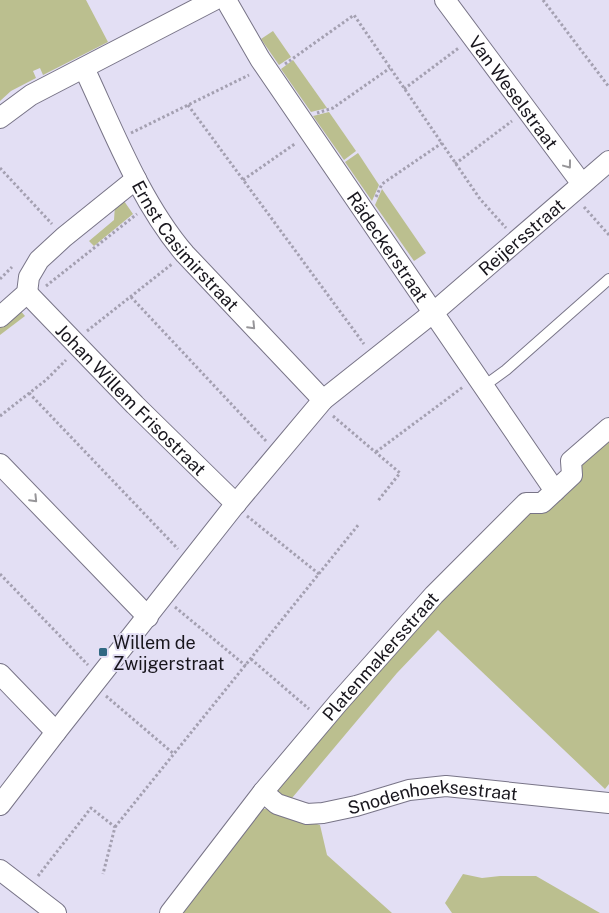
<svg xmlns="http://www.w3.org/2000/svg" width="609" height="913" viewBox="0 0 609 913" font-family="'Public Sans',sans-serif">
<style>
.green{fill:#bbbf8f}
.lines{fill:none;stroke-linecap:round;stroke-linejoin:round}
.service-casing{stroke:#787487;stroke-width:12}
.minor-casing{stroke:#787487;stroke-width:22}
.path{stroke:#a4a0b1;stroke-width:3;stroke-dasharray:2.5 2.5;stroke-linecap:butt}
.service{stroke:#fff;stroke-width:10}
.minor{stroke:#fff;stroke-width:20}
.oneway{stroke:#979699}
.poi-dot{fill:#316983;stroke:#e3dff4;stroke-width:2}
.labels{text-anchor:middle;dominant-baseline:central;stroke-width:4;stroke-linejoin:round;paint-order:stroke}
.street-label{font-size:18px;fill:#18161d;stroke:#e3dff4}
.poi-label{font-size:18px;fill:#18161d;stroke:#e3dff4;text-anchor:start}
</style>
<rect width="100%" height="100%" fill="#e3dff4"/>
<g class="green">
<polygon points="0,0 86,0 108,42 43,75 40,68 33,71 36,78 11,91 0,101"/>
<polygon points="273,31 291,57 279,65 261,39"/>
<polygon points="293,60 327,108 311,112 281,69"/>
<polygon points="329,112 356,151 344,160 313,116"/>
<polygon points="358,153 379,185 372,201 345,162"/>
<polygon points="382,189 426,253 414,261 375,205"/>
<polygon points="124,201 133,214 94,246 89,241 114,220 115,205"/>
<polygon points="18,308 25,316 0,335 0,324"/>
<polygon points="609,441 609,784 605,789 438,630 397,673 287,804 277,793 278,788 418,625 532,510"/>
<polygon points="262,809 269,809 320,825 327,855 392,913 178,913"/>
<polygon points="463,874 482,878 500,876 536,876 600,913 452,913 445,903"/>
</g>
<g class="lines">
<defs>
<polyline id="service" points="484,386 506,370 609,279"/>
<g id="minor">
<path id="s1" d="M226 0 260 59 555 491"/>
<path id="s2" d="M445 0 582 184"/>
<path id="s3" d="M84 68C113 130 141 203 185 254L323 400"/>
<polyline points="0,118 31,95 214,0"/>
<path id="s4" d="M27 293 135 405 236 504"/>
<polyline points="0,317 27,293 29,277 39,260 64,237 136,179"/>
<polyline points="0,464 148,617"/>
<polyline points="0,674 56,732"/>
<path id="s5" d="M263 792 277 804 307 814 323 813 356 806 409 790 446 786 609 803"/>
<path id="s6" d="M0 805 56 732 234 506 323 400 434 312 609 161"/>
<polyline points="0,870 56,913"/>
<path id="s7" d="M170 913 263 792 338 703 434 595 526 503H542L572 475 571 461 609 428"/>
</g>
</defs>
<use href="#service" class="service-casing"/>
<use href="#minor" class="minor-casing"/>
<g class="path">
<polyline points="543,0 609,87"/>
<polyline points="285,64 354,15 480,199 506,228"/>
<polyline points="404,89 460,47"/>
<polyline points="188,105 364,344"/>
<polyline points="317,113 333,108 390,68"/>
<polyline points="131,133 249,75"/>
<polyline points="455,164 512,121"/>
<polyline points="0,168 52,224"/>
<polyline points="243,180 296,143"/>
<polyline points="376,197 382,184 442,143"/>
<polyline points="584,207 609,235"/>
<polyline points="0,279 12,267"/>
<polyline points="46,286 137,214"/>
<polyline points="131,297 266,441"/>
<polyline points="87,331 172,264"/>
<polyline points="29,393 178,549"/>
<polyline points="0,416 46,380 66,360"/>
<polyline points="333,416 400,473 377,502"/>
<polyline points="376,452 463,387"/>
<polyline points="247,516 319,574"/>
<polyline points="0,574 88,665"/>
<polyline points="175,607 246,666"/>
<polyline points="251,659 309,709"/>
<polyline points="106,696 174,754"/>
<polyline points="115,827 359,524"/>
<polyline points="38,876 91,808 115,827 103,874"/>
</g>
<use href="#service" class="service"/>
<use href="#minor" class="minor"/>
</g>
<defs><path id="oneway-chevron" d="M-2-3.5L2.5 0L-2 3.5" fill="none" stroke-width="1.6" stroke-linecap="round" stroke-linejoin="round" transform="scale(1.25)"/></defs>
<g class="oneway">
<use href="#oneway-chevron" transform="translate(568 165) rotate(53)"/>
<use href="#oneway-chevron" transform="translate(252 326) rotate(46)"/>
<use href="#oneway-chevron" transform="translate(34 499) rotate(46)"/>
</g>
<rect class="poi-dot" x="98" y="647" width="10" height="10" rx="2.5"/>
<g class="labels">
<g class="street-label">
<text stroke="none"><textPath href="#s2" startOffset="115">Van Weselstraat</textPath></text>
<text stroke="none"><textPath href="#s6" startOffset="775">Reijersstraat</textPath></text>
<text stroke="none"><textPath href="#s3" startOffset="206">Ernst Casimirstraat</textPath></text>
<text stroke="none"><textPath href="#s1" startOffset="295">Rädeckerstraat</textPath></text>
<text stroke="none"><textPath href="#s4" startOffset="149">Johan Willem Frisostraat</textPath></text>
<text stroke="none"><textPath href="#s7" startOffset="332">Platenmakersstraat</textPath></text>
<text stroke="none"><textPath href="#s5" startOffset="178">Snodenhoeksestraat</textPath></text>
</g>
<g class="poi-label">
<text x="113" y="642">Willem de<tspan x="113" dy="21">Zwijgerstraat</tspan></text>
</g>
</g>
</svg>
